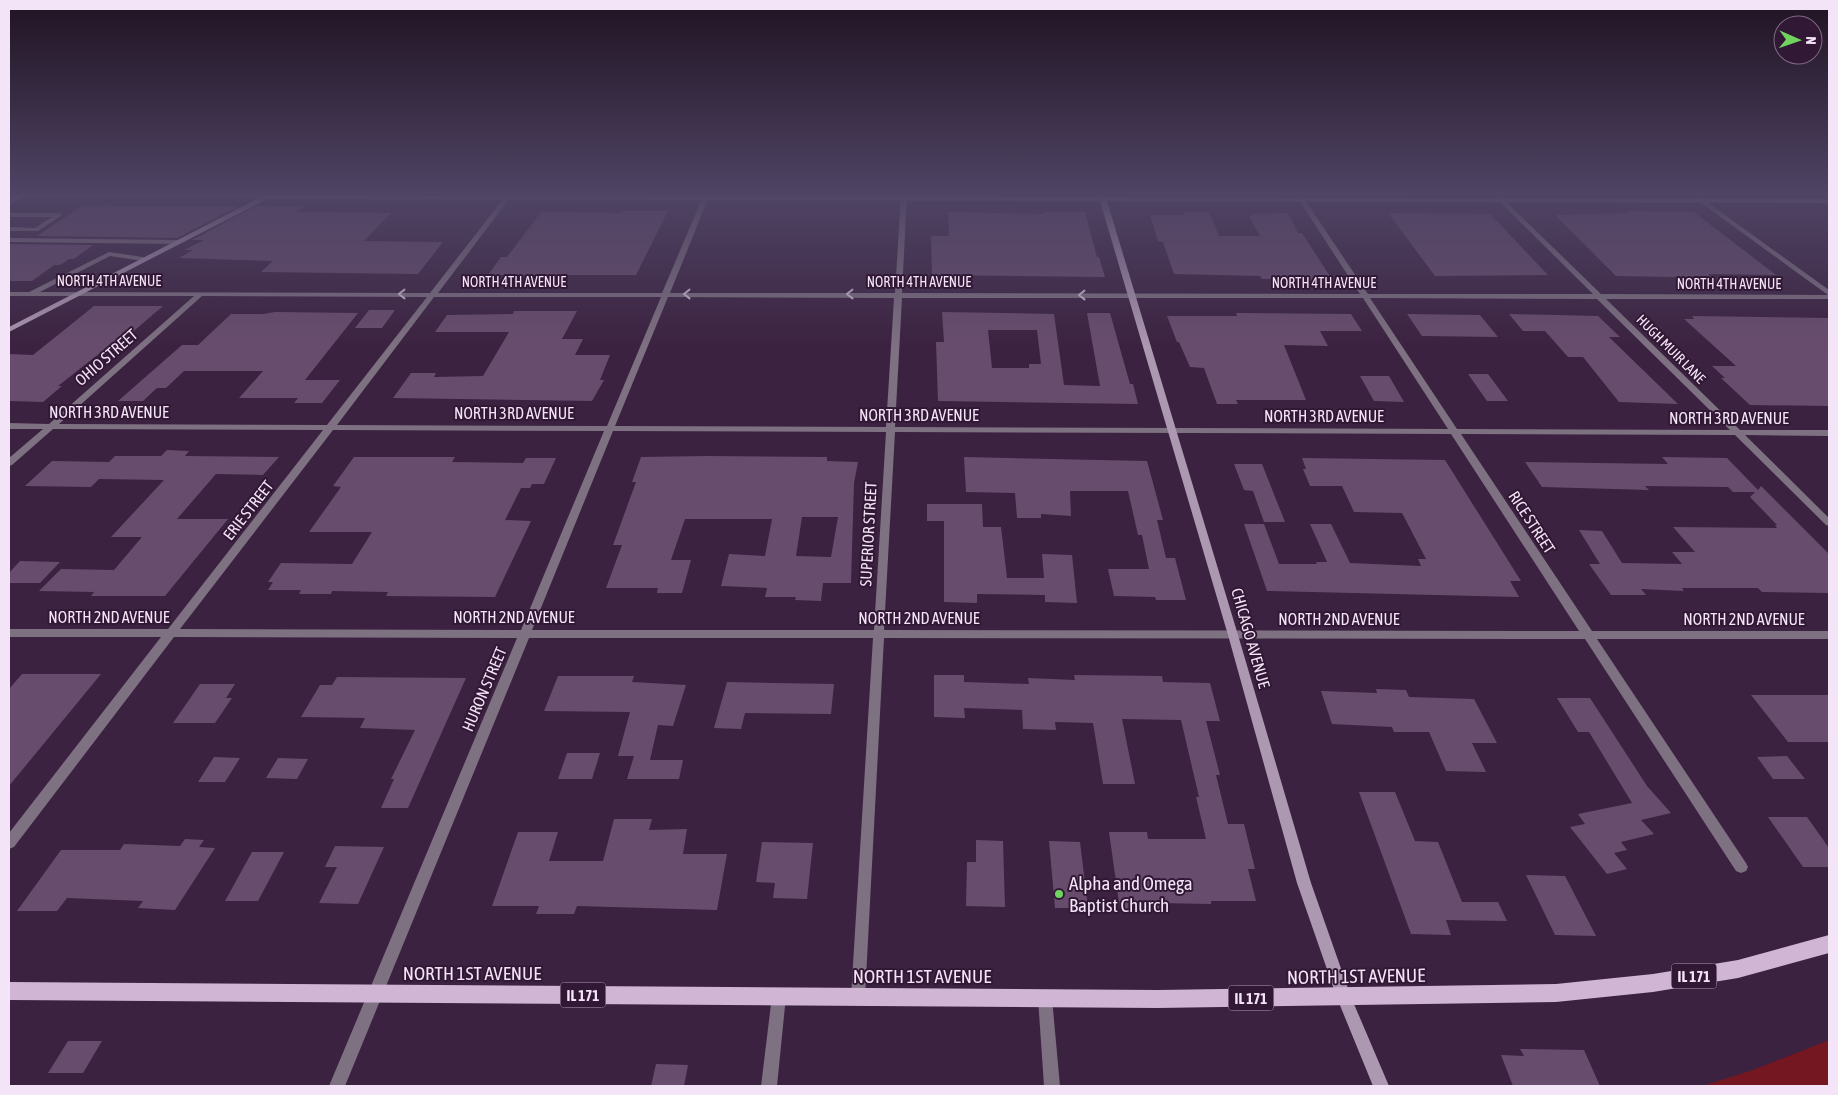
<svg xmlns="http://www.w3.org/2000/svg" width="1838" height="1095" viewBox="0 0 1838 1095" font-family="'Asap Condensed',sans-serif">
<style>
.green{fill:#751721}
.building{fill:#684c6d;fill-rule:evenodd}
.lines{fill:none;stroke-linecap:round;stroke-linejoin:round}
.lane{fill:#7e7181;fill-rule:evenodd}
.street{fill:#7e7181;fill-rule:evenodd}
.secondary{fill:#ad98b1;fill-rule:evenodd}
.primary{fill:#d0b5d5;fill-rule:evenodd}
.oneway{stroke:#d1c2d4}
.poi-dot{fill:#70d35f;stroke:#311835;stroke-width:2}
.labels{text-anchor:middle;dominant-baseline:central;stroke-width:4;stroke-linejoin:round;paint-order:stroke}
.far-street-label{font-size:14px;fill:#f4e4f7;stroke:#311835}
.shield{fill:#311835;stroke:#baa7bd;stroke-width:1}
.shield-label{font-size:15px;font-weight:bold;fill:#f4e4f7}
.street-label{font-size:16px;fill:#f4e4f7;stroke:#311835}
.near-poi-label{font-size:19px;fill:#f4e4f7;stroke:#311835;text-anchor:start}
.near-street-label{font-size:19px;fill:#f4e4f7;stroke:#311835}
</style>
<rect width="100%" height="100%" fill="#3b2240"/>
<polygon class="green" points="1829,1040 1829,1086 1702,1086 1753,1070"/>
<g class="building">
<polygon points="111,204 112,206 239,206 177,238 37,236 82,206"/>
<polygon points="256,206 304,206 297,212 391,213 364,241 443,242 418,274 261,272 273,261 179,258 193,250 184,250 204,240 192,240"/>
<polygon points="623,211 668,211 636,275 488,275 501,257 507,257 541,212 622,213"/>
<polygon points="1627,211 1694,212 1776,275 1708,274 1711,277 1678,277 1616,276 1555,215 1629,213"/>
<polygon points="948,212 1044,214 1044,212 1085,212 1097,257 1099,257 1105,277 932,275 931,236 949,236"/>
<polygon points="1184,212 1209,212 1219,236 1260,236 1249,216 1253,216 1252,214 1288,213 1298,233 1302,233 1333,281 1290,281 1289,279 1262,279 1260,276 1174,274 1163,242 1158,241 1150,215 1185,215"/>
<polygon points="1388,213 1490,214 1548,275 1435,276"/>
<polygon points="9,244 93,245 74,259 69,259 60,265 54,265 32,281 9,281"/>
<polygon points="94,306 163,306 108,353 100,353 58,386 62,386 43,402 9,401 9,354 33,355"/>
<polygon points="369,310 395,310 382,328 355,328"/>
<polygon points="514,311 577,311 562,339 583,339 575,355 610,355 600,380 604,380 592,401 393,398 411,373 436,373 434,377 483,376 509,332 435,332 447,315 513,314"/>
<polygon points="275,312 358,313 305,380 340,380 322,403 294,403 298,398 239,398 263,371 184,371 166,388 157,388 143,401 118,401 182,345 198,345 231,314 263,314"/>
<path d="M942 312 1054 314 1064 385 1100 386 1087 313H1110L1130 384H1133L1138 404 938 401 936 342H944ZM988 330H1037L1041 364H1029V368H992Z"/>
<polygon points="1236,313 1351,314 1362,331 1320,331 1328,346 1284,345 1306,400 1236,400 1238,404 1217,404 1204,368 1190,367 1179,342 1177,342 1167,316 1237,316"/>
<polygon points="1407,314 1480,315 1498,337 1422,336"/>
<polygon points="1509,314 1598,316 1620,337 1609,337 1678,404 1619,402 1583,357 1568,357 1545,331 1523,331"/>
<polygon points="1692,316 1829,318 1829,406 1750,405 1721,378 1725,378 1712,366 1736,366 1684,319 1694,319"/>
<polygon points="1468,374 1488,374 1508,401 1487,401"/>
<polygon points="1360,376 1389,376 1404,402 1374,401"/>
<polygon points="167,450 189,451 185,456 279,457 263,475 216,474 177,519 228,519 165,596 91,596 94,592 39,591 61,569 114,570 142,537 111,537 164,480 99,479 91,487 25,486 52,461 109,462 115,456 161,456"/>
<path d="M706 456 827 457V461L858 462 854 483 851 583H823L821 601 795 600 796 597H765L767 588 721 586 729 554 765 556 772 519H685L671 560H691L682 593H657L658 588H606L622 545H613L636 482H632L641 457ZM802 517H838L831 557 796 556Z"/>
<polygon points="354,457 455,457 452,462 523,463 526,458 556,458 544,484 532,484 530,488 521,488 505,520 531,521 495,597 386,596 388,592 332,591 331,594 299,594 301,590 268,590 273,582 268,582 281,563 352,564 372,532 309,532 341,487 333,486"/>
<polygon points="964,457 1147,461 1163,520 1157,520 1166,558 1175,558 1186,600 1156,600 1155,597 1114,596 1108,569 1149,569 1142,535 1138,535 1128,491 1070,491 1071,516 1041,514 1041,518 1017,518 1015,493 966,492"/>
<polygon points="1662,457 1727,458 1758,490 1761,486 1829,554 1829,593 1762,592 1758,588 1682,588 1684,591 1641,589 1646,595 1611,595 1589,564 1600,564 1579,530 1602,531 1622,563 1682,564 1672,552 1695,552 1673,527 1777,528 1775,525 1777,525 1750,497 1755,492 1733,492 1728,487 1645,486 1649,490 1542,487 1525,462 1668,464"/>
<polygon points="1302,458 1445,460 1521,581 1510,581 1519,597 1267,591 1244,524 1264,524 1279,564 1317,564 1316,562 1327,562 1310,524 1331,524 1350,563 1421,566 1418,559 1426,559 1402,513 1354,512 1342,486 1310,486 1303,469 1306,469"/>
<polygon points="1234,464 1262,464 1285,522 1264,522 1253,491 1244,490"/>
<polygon points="927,504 982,504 983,527 1001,527 1007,578 1044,578 1042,554 1072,555 1077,603 1045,602 1045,595 977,594 977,603 944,602 944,521 927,521"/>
<polygon points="20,561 60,562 40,583 9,583 9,573"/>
<polygon points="22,674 101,674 9,786 9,689"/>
<polygon points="934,675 964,675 964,682 1029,684 1028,678 1075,680 1074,675 1162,676 1163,682 1210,683 1220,721 1206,721 1220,775 1216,775 1228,824 1244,824 1255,869 1248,869 1256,901 1211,901 1211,904 1159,903 1160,911 1120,910 1109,832 1147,832 1148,839 1206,839 1196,797 1199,797 1181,720 1122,719 1135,784 1103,784 1093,723 1055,722 1056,730 1023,729 1022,710 964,708 965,718 934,717"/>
<polygon points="558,676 634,676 632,682 686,685 673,726 658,725 650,760 683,760 679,779 627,779 634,756 618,756 630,712 544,711"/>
<polygon points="337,677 466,678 408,808 381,808 394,779 391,779 415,730 360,728 365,718 301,717 320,685 332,685"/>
<polygon points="727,682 834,684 831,714 745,713 741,729 714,728"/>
<polygon points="200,684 235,684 226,698 232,698 215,723 173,723"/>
<polygon points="1376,689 1406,690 1409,697 1474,699 1497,743 1472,743 1486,772 1446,771 1429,732 1394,732 1392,727 1332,724 1321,691 1377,693"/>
<polygon points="1751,695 1829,695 1829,742 1788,742"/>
<polygon points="1557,698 1590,698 1647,786 1671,813 1641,820 1654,834 1621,842 1627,850 1614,853 1627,869 1607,874 1570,827 1585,824 1578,814 1632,803 1589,732 1578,732"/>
<polygon points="567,753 600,753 592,779 558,779"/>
<polygon points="1787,756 1805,779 1773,779 1757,757"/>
<polygon points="214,757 240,758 225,782 198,782"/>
<polygon points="278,758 308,759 297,779 266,778"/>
<polygon points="1359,792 1395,792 1415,841 1438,842 1462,902 1498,902 1507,921 1446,920 1451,935 1411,934"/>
<polygon points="1768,817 1807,817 1829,848 1829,867 1803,867"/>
<polygon points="614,819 652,819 649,830 687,829 683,854 727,854 717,910 577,906 574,914 536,914 539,906 492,906 518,832 558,832 549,861 603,861"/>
<polygon points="185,839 204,840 199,847 215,848 175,910 138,908 143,901 67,898 57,911 17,911 61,850 120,850 124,844 180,846"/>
<polygon points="976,840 1003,841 1005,907 966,906 967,862 976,862"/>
<polygon points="1049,841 1080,842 1088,908 1055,908"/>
<polygon points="762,842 813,843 807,899 773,898 775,883 756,882"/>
<polygon points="335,846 384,847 358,904 319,903 337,867 325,867"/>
<polygon points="252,852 284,852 258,901 225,901"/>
<polygon points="1526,875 1565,876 1596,936 1555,935"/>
<polygon points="68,1041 102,1041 83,1073 48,1073"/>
<polygon points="1520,1049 1584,1050 1600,1086 1513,1086 1501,1055 1524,1056"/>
<polygon points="656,1064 688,1065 684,1086 651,1086"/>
</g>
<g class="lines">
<g class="lane">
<polygon points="9,213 59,213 62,215 38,231 9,231 9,227 35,228 52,217 9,217"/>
<polygon points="9,238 179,240 182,242 179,244 9,242"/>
<polygon points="109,252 143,257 146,259 143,261 110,256 32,296 25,294"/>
<polygon points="1045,991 1050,993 1052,998 1060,1086 1044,1086 1038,998 1040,993"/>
</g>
<g class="street">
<polygon points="23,194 30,194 9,205 9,201"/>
<path d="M507 194H513L438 293H662L704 194H710L670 293H895L901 194H907L902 293 1360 294 1295 194H1301L1368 294H1593L1492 194H1498L1601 294 1828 295 1689 194H1696L1829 290V299H1606L1740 430H1829V436L1745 435 1829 518V526L1826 525 1735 435 1461 434 1592 631H1829V639H1597L1746 863 1748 867 1746 871 1741 873 1736 871 1585 639 884 638 865 997 863 1002 858 1004 853 1002 851 997 873 638H529L345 1086H329L517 638 174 637 14 847 9 849V833L161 637H9V629H168L323 430 53 429 12 465 9 466V458L43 429H9V423L49 424 194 296H9V292L430 293ZM202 296 427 297 327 425 59 424ZM434 297H661L607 426 337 425ZM668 297 894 298 886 427 615 426ZM902 298H1363L1448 429 895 427ZM1370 298 1597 299 1730 430 1457 429ZM333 430 604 431 521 630 180 629ZM613 431 886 432 874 630H532ZM895 432 1451 434 1579 631 884 630Z"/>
<polygon points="779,989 784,991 786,996 777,1086 761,1086 772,996 774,991"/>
</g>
<polygon class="secondary" points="22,194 1099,197 1102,194 1105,197 1829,199 1829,203 1107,201 1238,635 1311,883 1351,997 1389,1086 1373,1086 1337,998 1297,883 1228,635 1100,201 266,199 265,200 9,332 9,327 259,198 22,198 9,201 9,197"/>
<polygon class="primary" points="1829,935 1829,953 1738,978 1653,992 1556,1002 1158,1008 9,1000 9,982 1158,990 1556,984 1653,974 1738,960"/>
</g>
<defs><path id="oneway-chevron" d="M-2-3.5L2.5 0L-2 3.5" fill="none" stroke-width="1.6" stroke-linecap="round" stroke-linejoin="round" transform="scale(1.25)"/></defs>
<g class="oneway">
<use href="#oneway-chevron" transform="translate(402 294) rotate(-180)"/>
<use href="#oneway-chevron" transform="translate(687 294) rotate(-180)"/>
<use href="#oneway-chevron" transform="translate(850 294) rotate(-180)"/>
<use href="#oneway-chevron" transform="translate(1082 295) rotate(-180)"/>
</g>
<linearGradient id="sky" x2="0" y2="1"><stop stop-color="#201323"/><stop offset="0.56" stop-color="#4f4464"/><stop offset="1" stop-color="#4f4464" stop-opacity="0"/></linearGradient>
<rect width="1838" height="347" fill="url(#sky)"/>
<circle class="poi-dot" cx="1059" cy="894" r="5"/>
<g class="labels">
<g class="far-street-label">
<text x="109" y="281">NORTH 4TH AVENUE</text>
<text x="514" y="282">NORTH 4TH AVENUE</text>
<text x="919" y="282">NORTH 4TH AVENUE</text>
<text x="1324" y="283">NORTH 4TH AVENUE</text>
<text x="1729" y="284">NORTH 4TH AVENUE</text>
<text transform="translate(1671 349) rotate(45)">HUGH MUIR LANE</text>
</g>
<g class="shield">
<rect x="1671.5" y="963.5" width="45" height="25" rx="4"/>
<rect x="560.5" y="982.5" width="45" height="25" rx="4"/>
<rect x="1228.5" y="985.5" width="45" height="25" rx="4"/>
</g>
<g class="shield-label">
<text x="1694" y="976">IL 171</text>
<text x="583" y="995">IL 171</text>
<text x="1251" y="998">IL 171</text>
</g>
<g class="street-label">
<text transform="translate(106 357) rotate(-41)">OHIO STREET</text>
<text x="109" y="412">NORTH 3RD AVENUE</text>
<text x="514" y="413">NORTH 3RD AVENUE</text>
<text x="919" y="415">NORTH 3RD AVENUE</text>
<text x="1324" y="416">NORTH 3RD AVENUE</text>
<text x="1729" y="418">NORTH 3RD AVENUE</text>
<text transform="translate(248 510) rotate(-52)">ERIE STREET</text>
<text transform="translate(1532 522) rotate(57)">RICE STREET</text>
<text transform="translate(868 534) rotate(-87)">SUPERIOR STREET</text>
<text x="109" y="617">NORTH 2ND AVENUE</text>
<text x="514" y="617">NORTH 2ND AVENUE</text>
<text x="919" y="618">NORTH 2ND AVENUE</text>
<text x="1339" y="619">NORTH 2ND AVENUE</text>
<text x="1744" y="619">NORTH 2ND AVENUE</text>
<text transform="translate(1251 638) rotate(74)">CHICAGO AVENUE</text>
<text transform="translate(484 689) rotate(-67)">HURON STREET</text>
</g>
<g class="near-poi-label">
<text x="1069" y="883">Alpha and Omega<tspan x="1069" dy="22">Baptist Church</tspan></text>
</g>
<g class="near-street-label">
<text x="472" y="973">NORTH 1ST AVENUE</text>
<text x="922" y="976">NORTH 1ST AVENUE</text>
<text transform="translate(1356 976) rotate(-1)">NORTH 1ST AVENUE</text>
</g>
</g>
<rect width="1838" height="1095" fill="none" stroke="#f4e4f7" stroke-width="20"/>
<g transform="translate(1798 40) rotate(92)"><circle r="24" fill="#311835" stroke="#7f6a83"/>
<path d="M0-4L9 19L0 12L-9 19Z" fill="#70d35f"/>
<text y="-8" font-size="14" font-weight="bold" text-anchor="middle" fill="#f4e4f7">N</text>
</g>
</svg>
